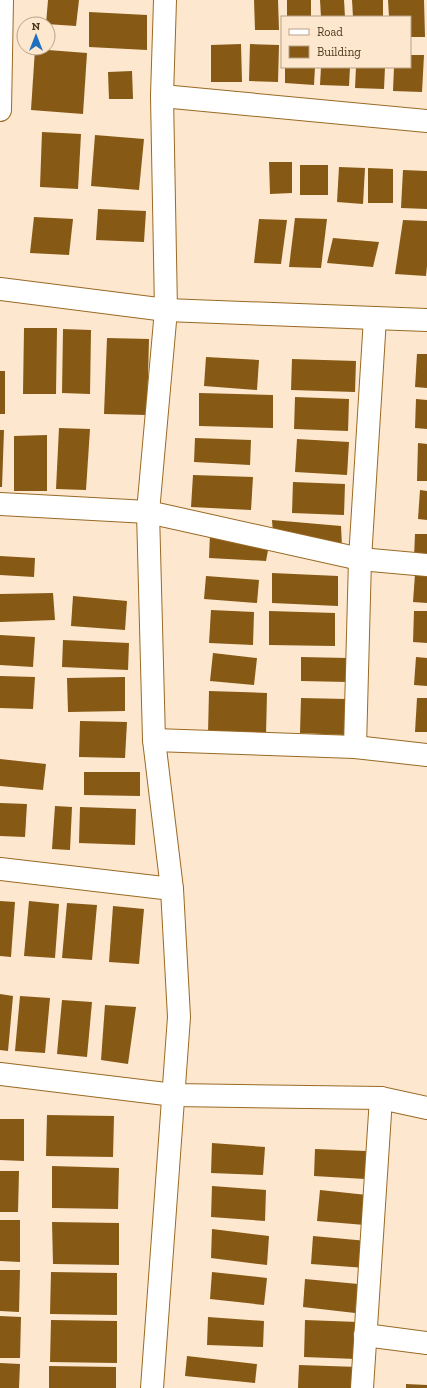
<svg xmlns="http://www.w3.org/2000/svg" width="427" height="1388" viewBox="0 0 427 1388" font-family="'Zilla Slab',serif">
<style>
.building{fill:#865915}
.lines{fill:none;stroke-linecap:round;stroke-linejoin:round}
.minor-casing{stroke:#9a6a24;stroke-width:24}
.minor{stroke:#fff;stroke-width:22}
</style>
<rect width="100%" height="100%" fill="#fde7ce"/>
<g class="building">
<polygon points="48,0 79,0 76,26 46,24"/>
<polygon points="254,0 278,0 279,30 255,30"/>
<rect x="287" y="0" width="24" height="17"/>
<polygon points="320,0 344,0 345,17 321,17"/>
<polygon points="352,0 383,0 383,17 353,17"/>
<polygon points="388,0 424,0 425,37 410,37 410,17 389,17"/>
<polygon points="89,12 147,15 147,50 89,47"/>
<polygon points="241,44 242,82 211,82 211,45"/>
<polygon points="250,44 279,45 278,82 249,81"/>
<polygon points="35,49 87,53 83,114 31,110"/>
<polygon points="410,55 424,55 422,92 393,91 394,67 410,67"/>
<polygon points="285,67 315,67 314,85 285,83"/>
<polygon points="321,67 350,67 349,86 320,85"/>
<polygon points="356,67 385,67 384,89 355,88"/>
<polygon points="132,71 133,99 109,99 108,72"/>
<polygon points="42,132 81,134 78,189 40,187"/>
<polygon points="95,135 144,139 139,190 91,186"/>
<polygon points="269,162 292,162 292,193 270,194"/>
<rect x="300" y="165" width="28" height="30"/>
<polygon points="339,167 365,168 363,204 337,202"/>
<polygon points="368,168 393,169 393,203 368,203"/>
<polygon points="403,170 427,171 427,209 401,208"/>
<polygon points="98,209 146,211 144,242 96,240"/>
<polygon points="34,217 73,219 69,255 30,253"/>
<polygon points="295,218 327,219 321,268 289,267"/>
<polygon points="259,219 287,220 281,264 254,263"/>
<polygon points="403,220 427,221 427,266 426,276 395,274"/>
<polygon points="333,238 379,242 373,267 327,263"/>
<polygon points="24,328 57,328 56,394 23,394"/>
<polygon points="63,329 91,330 90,394 62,393"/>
<polygon points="107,338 149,339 147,415 104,414"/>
<polygon points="417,354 427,354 427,388 415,387"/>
<polygon points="206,357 259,360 257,390 204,386"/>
<polygon points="292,359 356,361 355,392 291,390"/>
<rect x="0" y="371" width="5" height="43"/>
<polygon points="199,393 273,395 273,428 199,426"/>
<polygon points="295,397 349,399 348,431 294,429"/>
<polygon points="416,399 427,400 427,429 415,428"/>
<polygon points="59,428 90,429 86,490 56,489"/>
<polygon points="0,430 4,430 2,487 0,487"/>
<polygon points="47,435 47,491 14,491 14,436"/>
<polygon points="195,438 251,440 250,465 194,462"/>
<polygon points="297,439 349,442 347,475 295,472"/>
<polygon points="418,443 427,444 427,481 417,481"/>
<polygon points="193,475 253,477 251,510 191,507"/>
<polygon points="293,482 345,484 344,515 292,513"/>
<polygon points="420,490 427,491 427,520 418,519"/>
<polygon points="272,520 341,526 342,547 273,533"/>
<polygon points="210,534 269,545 266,561 209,558"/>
<polygon points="415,534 427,534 427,559 414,558"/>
<polygon points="0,556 35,558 34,577 0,575"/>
<polygon points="272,573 338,576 338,606 272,603"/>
<polygon points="415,574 427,575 427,603 413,602"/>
<polygon points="206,576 259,580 257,603 204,599"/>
<polygon points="53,593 55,620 0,622 0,594"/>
<polygon points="73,596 127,601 125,630 71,626"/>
<polygon points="211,610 254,612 253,645 209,643"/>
<polygon points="269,611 335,613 335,646 269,645"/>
<polygon points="414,611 427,611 427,643 413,642"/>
<polygon points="0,635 35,637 33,667 0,665"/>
<polygon points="63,640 129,643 128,670 62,667"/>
<polygon points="213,653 257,658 254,685 210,681"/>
<polygon points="301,657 348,658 348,682 301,681"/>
<polygon points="416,657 427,658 427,686 414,685"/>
<polygon points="0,676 35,677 33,709 0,708"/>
<polygon points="125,677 125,711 68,712 67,678"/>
<polygon points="209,691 267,693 266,735 208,734"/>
<polygon points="301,698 346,699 345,735 300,733"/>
<polygon points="417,698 427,698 427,732 415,732"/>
<polygon points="80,721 127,722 125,758 79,757"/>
<polygon points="0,759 46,764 43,790 0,786"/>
<polygon points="84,772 140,772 140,796 84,795"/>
<polygon points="0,803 27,804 25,837 0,836"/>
<polygon points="55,806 72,807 70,850 52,849"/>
<polygon points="80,807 136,809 135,845 79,843"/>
<polygon points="0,901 15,902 11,957 0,956"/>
<polygon points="29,901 59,904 55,958 24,956"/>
<polygon points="67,903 97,905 92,960 62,958"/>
<polygon points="113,906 144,909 139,964 109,962"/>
<polygon points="0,994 13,996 8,1051 0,1050"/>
<polygon points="20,996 50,998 45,1053 15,1051"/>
<polygon points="62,1000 92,1002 87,1057 57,1054"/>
<polygon points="105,1005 136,1007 128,1064 101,1060"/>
<polygon points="47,1115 114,1116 113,1157 46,1156"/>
<polygon points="0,1119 24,1119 24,1161 0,1160"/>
<polygon points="212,1143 265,1147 263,1175 211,1173"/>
<polygon points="315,1149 366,1151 365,1179 314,1176"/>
<polygon points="52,1166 119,1168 118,1209 52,1208"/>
<polygon points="0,1171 19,1171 18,1212 0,1212"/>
<polygon points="212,1186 266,1190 265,1221 211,1217"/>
<polygon points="320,1190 367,1195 365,1225 317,1221"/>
<polygon points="0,1220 20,1220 20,1262 0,1261"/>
<polygon points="52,1222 119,1223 119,1265 53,1264"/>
<polygon points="212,1229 269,1236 267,1265 211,1258"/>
<polygon points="313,1236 367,1241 366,1268 311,1264"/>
<polygon points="0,1270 20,1270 19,1312 0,1311"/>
<polygon points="51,1272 117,1273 117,1315 50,1314"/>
<polygon points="212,1272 267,1278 264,1305 210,1299"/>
<polygon points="305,1279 358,1284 355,1313 303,1307"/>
<polygon points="0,1316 21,1317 20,1358 0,1358"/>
<polygon points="208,1317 264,1321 263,1347 207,1345"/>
<polygon points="51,1320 117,1321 117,1363 50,1362"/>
<polygon points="305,1320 358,1322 356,1359 304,1357"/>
<polygon points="187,1356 257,1364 255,1383 185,1376"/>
<polygon points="0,1363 20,1364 19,1388 0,1388"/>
<polygon points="299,1365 358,1367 357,1388 298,1388"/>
<polygon points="49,1366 116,1367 116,1388 49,1388"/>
<polygon points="406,1384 427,1385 427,1388 406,1388"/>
</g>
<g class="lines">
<defs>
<g id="minor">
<polyline points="162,96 427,121"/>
<polyline points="0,110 2,0"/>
<polyline points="0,289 166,310 427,320"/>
<polyline points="0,504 148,512 360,559 427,565"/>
<polyline points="154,740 148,512 166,310 162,96 165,0"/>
<polyline points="355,747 360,559 375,318"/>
<polyline points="0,869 172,889"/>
<polyline points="0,1074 174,1095 381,1098 427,1108"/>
<polyline points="365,1335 427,1343"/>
<polyline points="152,1388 179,1017 172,889 154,740 355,747 427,755"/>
<polyline points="362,1388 381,1098"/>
</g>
</defs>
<use href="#minor" class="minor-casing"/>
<use href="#minor" class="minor"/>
</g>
<rect x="281" y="16" width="130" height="52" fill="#fde7ce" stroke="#b7a187"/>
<rect x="289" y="29" width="20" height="6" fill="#ffffff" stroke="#b7a187"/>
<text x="317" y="36" font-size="12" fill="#4d381c">Road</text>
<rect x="289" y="46" width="20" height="12" fill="#865915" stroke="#b7a187"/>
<text x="317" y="56" font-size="12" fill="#4d381c">Building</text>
<g transform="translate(36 36)"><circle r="19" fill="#fde7ce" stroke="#b7a187"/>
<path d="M0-3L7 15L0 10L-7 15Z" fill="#1f71bf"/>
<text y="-6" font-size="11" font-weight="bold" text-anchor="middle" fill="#4d381c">N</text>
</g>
</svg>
